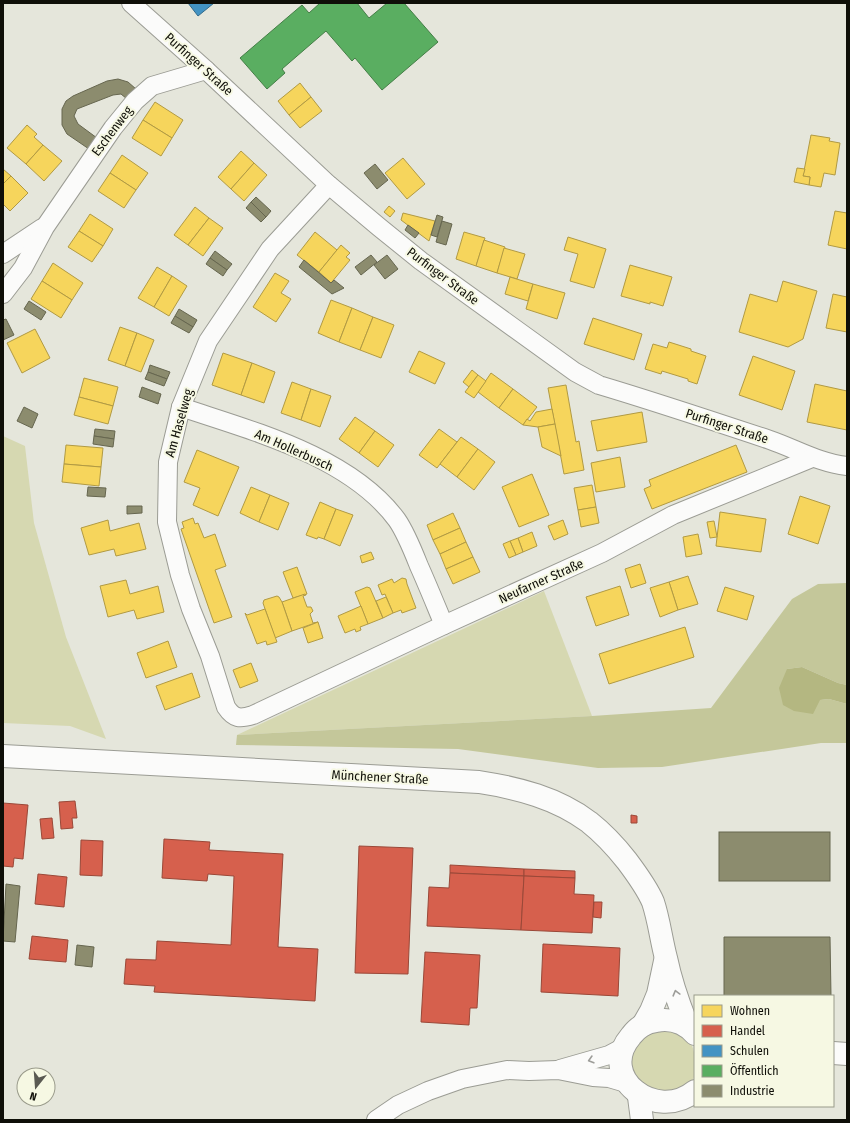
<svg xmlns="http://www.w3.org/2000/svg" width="850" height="1123" viewBox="0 0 850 1123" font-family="'Fira Sans Condensed',sans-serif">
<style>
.green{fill:#d6d8b1}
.forest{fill:#c4c79a}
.water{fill:#b4b781}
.homes{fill:#f6d55c;stroke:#b19a43}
.shops{fill:#d6604d;stroke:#9a4838}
.schools{fill:#4393c3;stroke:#336b8b}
.public{fill:#5aae61;stroke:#447e46}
.industry{fill:#8c8c6e;stroke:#66664f}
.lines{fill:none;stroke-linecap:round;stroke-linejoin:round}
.minor-casing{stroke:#9b9c94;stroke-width:20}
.tertiary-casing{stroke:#9b9c94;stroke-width:24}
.minor{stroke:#fbfbfa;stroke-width:18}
.tertiary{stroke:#fbfbfa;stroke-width:22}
.oneway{stroke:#9d9d99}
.labels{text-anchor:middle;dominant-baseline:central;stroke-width:4;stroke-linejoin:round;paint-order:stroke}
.street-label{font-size:13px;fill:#0f0f08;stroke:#f6f8e3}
</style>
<rect width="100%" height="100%" fill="#e5e6db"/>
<g class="green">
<polygon points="3,436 25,446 34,523 66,637 106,739 70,726 3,723"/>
<polygon points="544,591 592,716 237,735"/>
<path d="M669 1030C688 1036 695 1043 695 1064 695 1071 695 1076 692 1082L658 1097 631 1072V1053L636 1045 650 1032Z"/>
</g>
<polygon class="forest" points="847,583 847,685 838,683 802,667 787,669 820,700 829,699 847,704 847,743 821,743 662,767 598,768 458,749 236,745 237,735 592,716 711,708 792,599 818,584"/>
<polygon class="water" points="802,667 838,683 847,685 847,704 829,699 820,700 813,714 794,711 783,705 779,688 787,669"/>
<g class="homes">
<polygon points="300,83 311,97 289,115 278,101"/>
<polygon points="311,97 322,111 300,128 289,115"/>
<polygon points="155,102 183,120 172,138 143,120"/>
<polygon points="143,120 172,138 161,156 132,138"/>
<polygon points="27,125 37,134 34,137 43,145 26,164 7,148"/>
<polygon points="811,135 830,138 829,141 840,143 835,175 824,173 821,187 809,185 810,177 803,176"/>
<polygon points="43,145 62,161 44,181 26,164"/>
<polygon points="241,151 254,163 231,189 218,177"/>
<polygon points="122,155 148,173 136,190 110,173"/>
<polygon points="403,158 425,184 407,199 385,173"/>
<polygon points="254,163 267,175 244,201 231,189"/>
<polygon points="797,168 805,169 803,176 810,177 809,185 794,182"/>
<polygon points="3,169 11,176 3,184"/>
<polygon points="110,173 136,190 124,208 98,191"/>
<polygon points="11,176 28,193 10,211 3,204 3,184"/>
<polygon points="389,206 395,211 390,217 384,212"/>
<polygon points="195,207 209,218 188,245 174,235"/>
<polygon points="835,211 847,213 847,249 828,245"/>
<polygon points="403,213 435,221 429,241 401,220"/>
<polygon points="90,214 113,229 103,246 79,231"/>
<polygon points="209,218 223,228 203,256 188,245"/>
<polygon points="79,231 103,246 92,262 68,247"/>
<polygon points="315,232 337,250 319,272 297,255"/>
<polygon points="464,232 485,238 476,266 456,259"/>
<polygon points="568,237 606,249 594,288 570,281 578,254 564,250"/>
<polygon points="484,240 505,247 497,273 476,266"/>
<polygon points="341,245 350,253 346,257 350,260 331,283 319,272"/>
<polygon points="504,248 525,254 517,279 497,273"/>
<polygon points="53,263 83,283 72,300 42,281"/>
<polygon points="630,265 672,277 663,306 650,302 650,304 621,296"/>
<polygon points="157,267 172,276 154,307 138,298"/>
<polygon points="275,273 289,281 281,293 291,299 276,322 253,307"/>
<polygon points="172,276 187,286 169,316 154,307"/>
<polygon points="510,277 533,284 528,301 505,294"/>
<polygon points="42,281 72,300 61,318 31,299"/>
<polygon points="783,281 817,291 803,339 788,347 739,332 750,294 777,302"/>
<polygon points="533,284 565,293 557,319 526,309"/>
<polygon points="833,294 847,297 847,332 826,328"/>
<polygon points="331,300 352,308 339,342 318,333"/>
<polygon points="352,308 373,317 360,350 339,342"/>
<polygon points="373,317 394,325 381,358 360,350"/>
<polygon points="593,318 642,334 634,360 584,344"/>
<polygon points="120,327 137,333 125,366 108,360"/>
<polygon points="35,329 50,358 22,373 7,343"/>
<polygon points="137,333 154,340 141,372 125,366"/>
<polygon points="669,342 691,349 691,351 706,356 697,384 688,381 688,379 662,371 661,374 645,369 653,344 667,348"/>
<polygon points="419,351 445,363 435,384 409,372"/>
<polygon points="223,353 252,363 241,395 212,385"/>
<polygon points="753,356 795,371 782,410 739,395"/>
<polygon points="252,363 275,372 264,403 241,395"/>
<polygon points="472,370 478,375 469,387 463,382"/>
<polygon points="491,373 513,389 499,408 478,392"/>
<polygon points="478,375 486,381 474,398 465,392"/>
<polygon points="84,378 118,387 113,406 79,397"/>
<polygon points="292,382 311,389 301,420 281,413"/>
<polygon points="815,384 847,391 847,430 807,422"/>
<polygon points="566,385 576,442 579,441 584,470 564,474 548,388"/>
<polygon points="311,389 331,396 320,427 301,420"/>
<polygon points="513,389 537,407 523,425 499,408"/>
<polygon points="79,397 113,406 108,424 74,415"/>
<polygon points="552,409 555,424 538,427 523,425 527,419 530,421 536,412"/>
<polygon points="642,412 647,442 597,451 591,421"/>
<polygon points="355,417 375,431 359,453 339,439"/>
<polygon points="555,424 559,445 561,456 542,447 538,427"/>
<polygon points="439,429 457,442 437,468 419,455"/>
<polygon points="375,431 394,445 378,467 359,453"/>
<polygon points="461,437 478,449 457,477 440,464"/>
<polygon points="66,445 103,448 101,467 64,464"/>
<polygon points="736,445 747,472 652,509 644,489 651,486 649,480"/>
<polygon points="478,449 495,462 474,490 457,477"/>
<polygon points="197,450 239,467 218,516 193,505 200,488 184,482"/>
<polygon points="620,457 625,487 596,492 591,463"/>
<polygon points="64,464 101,467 99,486 62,482"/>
<polygon points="532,474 549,515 519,527 502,487"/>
<polygon points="592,485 596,507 578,510 574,488"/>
<polygon points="251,487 270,495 259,522 240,513"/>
<polygon points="270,495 289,503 278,530 259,522"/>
<polygon points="800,496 830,506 818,544 788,534"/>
<polygon points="320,502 336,509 324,539 318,537 317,539 306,535"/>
<polygon points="596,507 599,523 581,527 578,510"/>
<polygon points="336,509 353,515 340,546 324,539"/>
<polygon points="720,512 766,519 761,552 716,546"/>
<polygon points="453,513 460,528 433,540 427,525"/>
<polygon points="193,518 195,524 198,523 204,538 215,534 226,566 215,570 232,617 214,623 181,529 184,528 182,522"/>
<polygon points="108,520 110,531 139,523 146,549 116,556 114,549 89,555 81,528"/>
<polygon points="563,520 568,534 554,540 548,526"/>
<polygon points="714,521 717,537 710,538 707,522"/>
<polygon points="460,528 466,542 440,554 433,540"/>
<polygon points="532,532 537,546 523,552 518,538"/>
<polygon points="698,534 702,554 686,557 683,537"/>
<polygon points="518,538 523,552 516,555 510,541"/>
<polygon points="510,541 516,555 509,558 503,544"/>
<polygon points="466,542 473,557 446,569 440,554"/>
<polygon points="371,552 374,559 362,563 360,556"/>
<polygon points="473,557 480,572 453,584 446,569"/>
<polygon points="640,564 646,583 631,588 625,569"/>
<polygon points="297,567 307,594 293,598 283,572"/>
<polygon points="688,576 698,604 678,610 669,582"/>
<polygon points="402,578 406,579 407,584 416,608 402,613 401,610 393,613 385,594 382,595 378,585 392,579 394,583"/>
<polygon points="126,580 130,594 158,586 164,612 137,619 134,610 108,617 100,586"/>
<polygon points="669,582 678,610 660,617 650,588"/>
<polygon points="620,586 629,615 596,626 586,597"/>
<polygon points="367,587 370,588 383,618 368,624 355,592"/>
<polygon points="725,587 754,596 747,620 717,611"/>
<polygon points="305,594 306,595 303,596 307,607 311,607 313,611 310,614 313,623 318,622 292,631 282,602"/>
<polygon points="277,596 279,597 282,602 292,631 275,638 263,603 264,600"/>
<polygon points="386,597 393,613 383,618 376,601"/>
<polygon points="361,606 368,624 360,627 361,630 356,632 355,629 345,633 338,616"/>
<polygon points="265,609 277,642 267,645 266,641 257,644 245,613 247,615"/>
<polygon points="318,622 323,638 308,643 303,628"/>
<polygon points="685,627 694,657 609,684 599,654"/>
<polygon points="168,641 177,667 146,678 137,653"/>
<polygon points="251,663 258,681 240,688 233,670"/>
<polygon points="192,673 200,697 165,710 156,686"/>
</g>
<g class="shops">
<polygon points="75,801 77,818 72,818 73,828 61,829 59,802"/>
<polygon points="3,803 28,805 23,859 14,858 13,867 3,866"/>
<polygon points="631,815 637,816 637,823 631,823"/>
<polygon points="52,818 54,838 42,839 40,819"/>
<polygon points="164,839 210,842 209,850 283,854 278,947 318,949 315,1001 154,992 155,986 124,984 126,959 156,960 157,941 231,945 234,876 208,874 207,881 162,878"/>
<polygon points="81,840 103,841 102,876 80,875"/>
<polygon points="359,846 413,848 408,974 355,973"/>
<polygon points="450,865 524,869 524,876 450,873"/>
<polygon points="524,869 575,871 575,878 524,876"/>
<polygon points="450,873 524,876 521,930 427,926 429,887 449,888"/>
<polygon points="38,874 67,877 64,907 35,904"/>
<polygon points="524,876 575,878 574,894 594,895 592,933 521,930"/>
<polygon points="594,902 602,902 601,918 593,917"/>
<polygon points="32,936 68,940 66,962 29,959"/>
<polygon points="543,944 620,948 618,996 541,992"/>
<polygon points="425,952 480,955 477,1008 470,1008 469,1025 421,1022"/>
</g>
<polygon class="schools" points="188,3 214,3 198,16"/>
<polygon class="public" points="320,3 357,3 369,18 387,3 404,3 438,42 382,90 355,58 352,61 326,31 282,69 285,73 267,89 240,58 302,5 309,13"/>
<g class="industry">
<polygon points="118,79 128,82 136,89 127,99 121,94 113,95 77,109 74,116 78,124 97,138 89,149 67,134 62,125 62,109 66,101 73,96 107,81"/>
<polygon points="375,164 388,180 377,189 364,173"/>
<polygon points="256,197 271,211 266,217 251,202"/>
<polygon points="251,202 266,217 261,222 246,208"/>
<polygon points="437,215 443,217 437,237 431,235"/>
<polygon points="442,221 452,224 446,245 436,242"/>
<polygon points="408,225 419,233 415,238 405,230"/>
<polygon points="215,251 232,264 227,270 210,258"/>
<polygon points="371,255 377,262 361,275 355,267"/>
<polygon points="387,255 398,269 385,279 374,265"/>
<polygon points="210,258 227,270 223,276 206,264"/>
<polygon points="304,260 331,283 334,280 344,288 332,294 299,267"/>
<polygon points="29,301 46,312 41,320 24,309"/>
<polygon points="179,309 197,320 193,327 175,316"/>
<polygon points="175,316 193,327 189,333 171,323"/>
<polygon points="6,319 14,335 3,340 3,320"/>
<polygon points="150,365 170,372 167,379 148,372"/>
<polygon points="148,372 167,379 164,386 145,379"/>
<polygon points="142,387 161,394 158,404 139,397"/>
<polygon points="24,407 38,414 32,428 17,421"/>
<polygon points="95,429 115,431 114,439 94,436"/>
<polygon points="94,436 114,439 113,447 93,444"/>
<polygon points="88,487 106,488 105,497 87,496"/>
<polygon points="127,506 142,506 142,513 127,514"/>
<rect x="719" y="832" width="111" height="49"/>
<polygon points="6,884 20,886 15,942 3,941"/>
<polygon points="724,937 830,937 831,996 724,996"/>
<polygon points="77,945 94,947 92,967 75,965"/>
</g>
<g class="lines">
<defs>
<g id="minor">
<path d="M131 3 206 70 329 185 379 227 421 261 575 372 599 385C656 402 713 421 770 440 796 449 819 463 847 466"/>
<path d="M329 185 270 249 208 341 181 407 168 462 167 522 180 575 191 609 210 656 226 707C234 719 240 719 253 715L444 625 602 553 673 515 812 458"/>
<polyline points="3,254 42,228"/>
<polyline points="3,294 23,268 45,227 113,128 135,101 152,86 206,70"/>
<path d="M181 407C252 431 350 456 397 520 406 533 413 551 419 566 428 586 436 606 444 625"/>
<polyline points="560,1069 609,1055 624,1047"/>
<polyline points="376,1120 398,1105 428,1091 462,1079 507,1070 529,1071 558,1070 593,1077 609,1078 626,1083"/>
</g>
<g id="tertiary">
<path d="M3 756 479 782C518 788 557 798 589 822 603 833 616 847 627 861 636 873 647 888 653 902 659 920 661 939 666 958 671 982 679 1005 688 1027"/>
<polyline points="643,1025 651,1011 658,994 665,961"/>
<path d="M695 1034C685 1023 671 1018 656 1021 646 1022 637 1028 631 1036 596 1077 656 1123 695 1091"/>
<polyline points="833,1053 847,1054"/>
<polyline points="639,1097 642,1120"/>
</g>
</defs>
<use href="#minor" class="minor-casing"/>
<use href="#tertiary" class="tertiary-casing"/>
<use href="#minor" class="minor"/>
<use href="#tertiary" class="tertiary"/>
</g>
<defs><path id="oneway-chevron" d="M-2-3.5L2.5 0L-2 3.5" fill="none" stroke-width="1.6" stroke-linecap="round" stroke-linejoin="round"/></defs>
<g class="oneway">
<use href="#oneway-chevron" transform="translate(676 993) rotate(-105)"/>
<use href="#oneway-chevron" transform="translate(591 1060) rotate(164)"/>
</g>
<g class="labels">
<g class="street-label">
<text transform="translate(199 64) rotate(42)">Purfinger Straße</text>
<text transform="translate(112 131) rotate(-53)">Eschenweg</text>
<text transform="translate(443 276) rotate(37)">Purfinger Straße</text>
<text transform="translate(179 423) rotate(-74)">Am Haselweg</text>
<text transform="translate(727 426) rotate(18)">Purfinger Straße</text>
<text transform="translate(294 450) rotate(24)">Am Hollerbusch</text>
<text transform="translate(541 581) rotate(-24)">Neufarner Straße</text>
<text transform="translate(380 777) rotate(3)">Münchener Straße</text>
</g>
</g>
<rect width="850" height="1123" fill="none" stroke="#0f0f08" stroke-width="8"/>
<rect x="694" y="995" width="140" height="112" fill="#f6f8e3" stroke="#9a9b8b"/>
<rect x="702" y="1005" width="20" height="12" fill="#f6d55c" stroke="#9a9b8b"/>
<text x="730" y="1015" font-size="12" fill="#0f0f08">Wohnen</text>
<rect x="702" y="1025" width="20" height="12" fill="#d6604d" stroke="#9a9b8b"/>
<text x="730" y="1035" font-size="12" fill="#0f0f08">Handel</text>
<rect x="702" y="1045" width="20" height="12" fill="#4393c3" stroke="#9a9b8b"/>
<text x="730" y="1055" font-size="12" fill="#0f0f08">Schulen</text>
<rect x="702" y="1065" width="20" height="12" fill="#5aae61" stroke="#9a9b8b"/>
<text x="730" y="1075" font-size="12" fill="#0f0f08">Öffentlich</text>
<rect x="702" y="1085" width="20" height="12" fill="#8c8c6e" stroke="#9a9b8b"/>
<text x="730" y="1095" font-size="12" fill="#0f0f08">Industrie</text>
<g transform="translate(36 1087) rotate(197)"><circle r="19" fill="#f6f8e3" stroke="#9a9b8b"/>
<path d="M0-3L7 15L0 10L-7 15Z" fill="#5a5a52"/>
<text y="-6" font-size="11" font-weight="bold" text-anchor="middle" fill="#0f0f08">N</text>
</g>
</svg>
